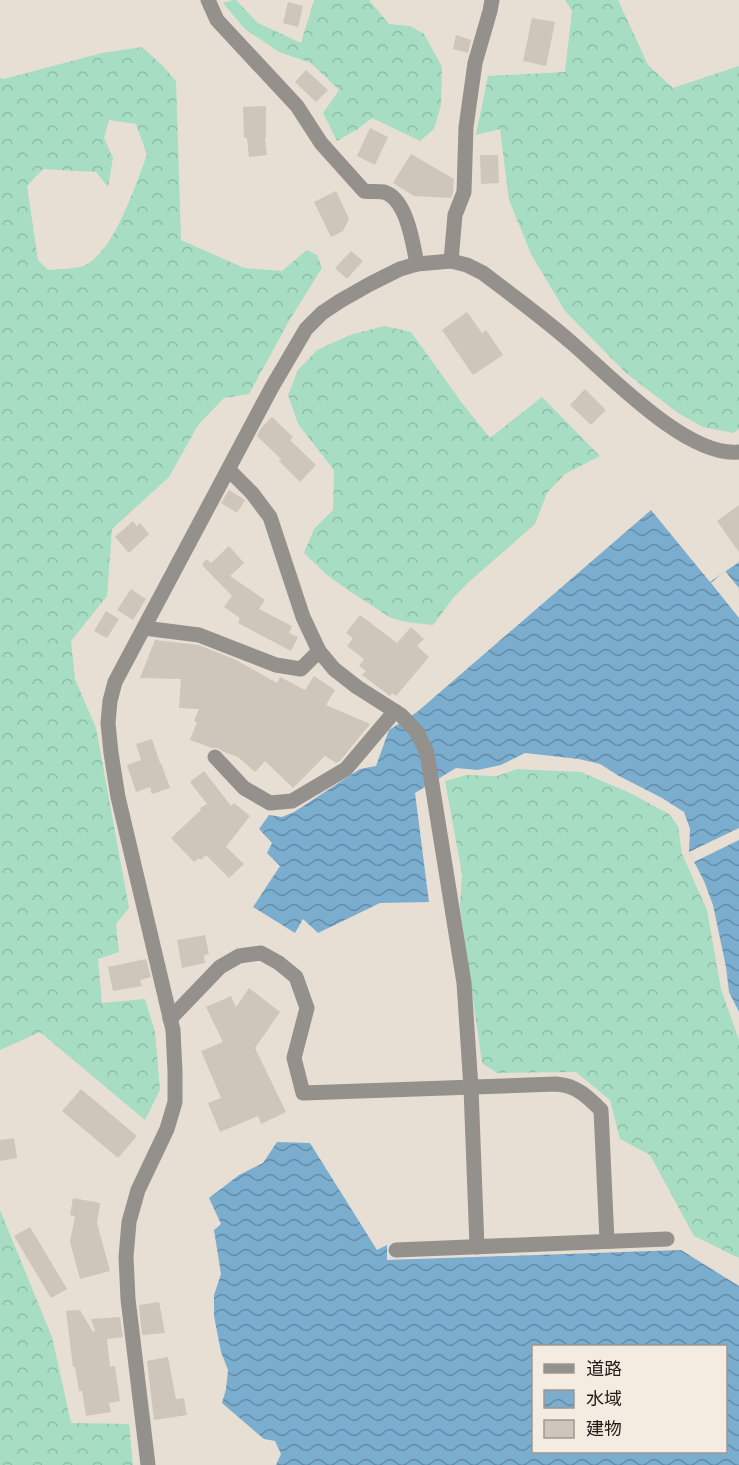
<svg xmlns="http://www.w3.org/2000/svg" width="739" height="1465" viewBox="0 0 739 1465" font-family="'Work Sans','Noto Sans JP',sans-serif">
<style>
.forest{fill:url(#forest-crowns);fill-rule:evenodd}
.water{fill:url(#water-waves);fill-rule:evenodd}
.pier{fill:#e8dfd4}
.building{fill:#cec5bb}
.lines{fill:none;stroke-linecap:round;stroke-linejoin:round}
.minor{stroke:#94908c;stroke-width:15}
</style>
<defs>
<pattern id="forest-crowns" width="20" height="18" patternUnits="userSpaceOnUse" patternTransform="scale(1.5)"><rect width="20" height="18" fill="#a6ddc3"/><path d="M2 6a3 3 0 1 1 6 0M12 15a3 3 0 1 1 6 0" fill="none" stroke="#8ebda7"/></pattern>
<pattern id="water-waves" width="16" height="10" patternUnits="userSpaceOnUse" patternTransform="scale(1.5)"><rect width="16" height="10" fill="#7badcf"/><path d="M0 5q4-4 8 0t8 0" fill="none" stroke="#648ca7"/></pattern>
</defs>
<rect width="100%" height="100%" fill="#e8dfd4"/>
<g class="forest">
<polygon points="233,0 236,0 258,23 301,43 314,0 369,0 389,24 410,26 424,34 442,67 441,105 434,129 420,141 372,118 358,129 337,141 323,113 339,90 311,63 279,52 245,29 223,3"/>
<polygon points="565,0 618,0 648,65 673,88 739,66 739,429 733,433 703,427 678,413 626,373 565,311 531,254 509,200 500,129 476,135 488,76 565,72 572,11"/>
<path d="M142 47 163 66 176 81 181 240 244 268 282 271 307 250 317 255 322 268 289 321 249 394 224 398 198 425 169 477 112 529 107 596 71 641 75 679 96 728 129 908 116 924 119 952 98 959 102 1003 145 999 155 1032 160 1090 145 1120 40 1032 0 1050V78L4 79 102 53ZM109 120 136 124 147 155C135 186 115 249 86 265 78 269 58 269 48 270L38 260 27 186 43 169 96 172 108 187 113 158 104 138Z"/>
<polygon points="384,326 411,332 462,403 490,438 542,397 600,456 565,474 547,493 535,524 470,581 454,597 433,625 406,622 391,618 351,592 327,575 304,553 314,529 333,510 334,470 298,424 288,395 298,370 317,350 350,335"/>
<polygon points="517,769 581,772 628,792 669,814 678,826 682,854 707,910 721,989 739,1040 739,1258 694,1236 650,1155 620,1139 610,1100 576,1072 497,1073 482,1063 460,907 462,874 445,781 466,775 497,776"/>
<polygon points="0,1210 52,1337 71,1423 129,1424 133,1465 0,1465"/>
</g>
<g class="water">
<polygon points="651,510 710,582 739,562 739,1012 729,992 726,967 713,905 704,881 689,852 690,829 684,812 662,798 619,776 600,764 579,759 525,753 501,765 478,770 456,768 415,793 429,902 380,903 318,933 303,919 295,933 253,907 280,866 267,853 272,843 259,829 269,815 282,817 294,812 360,769 376,766 389,730 417,712"/>
<path d="M277 1142 310 1143 377 1250 387 1245V1260L681 1250 739 1286V1465H276L281 1454 275 1441 264 1439 222 1403 226 1389 228 1370 221 1352 214 1316V1295L221 1274 214 1230 221 1224 209 1198 239 1175 263 1163ZM726 1346V1452H534V1346Z"/>
</g>
<g class="pier">
<polygon points="725,571 739,588 739,618 711,583"/>
<polygon points="739,828 739,840 694,862 689,852"/>
</g>
<g class="building">
<polygon points="288,2 303,6 298,27 283,23"/>
<polygon points="532,18 555,22 546,66 523,61"/>
<polygon points="456,35 471,40 468,53 453,49"/>
<polygon points="306,70 328,90 316,102 295,82"/>
<polygon points="266,106 266,138 265,138 267,155 249,157 247,138 244,138 243,107"/>
<polygon points="370,128 388,137 375,165 357,156"/>
<polygon points="411,154 454,179 453,193 451,198 414,196 393,183"/>
<polygon points="480,155 498,155 499,183 481,184"/>
<polygon points="336,191 349,219 343,231 331,237 314,202"/>
<polygon points="351,251 363,261 347,279 335,268"/>
<polygon points="467,312 482,333 486,330 503,355 473,375 442,330"/>
<polygon points="585,389 606,410 591,425 570,405"/>
<polygon points="272,417 293,437 290,440 316,465 300,482 279,461 281,459 257,436 261,428"/>
<polygon points="229,490 245,500 237,513 221,503"/>
<polygon points="739,505 739,552 717,521"/>
<polygon points="133,521 137,526 140,523 149,534 129,553 115,537"/>
<polygon points="229,546 244,563 230,576 265,600 259,609 292,626 289,633 298,637 291,651 238,623 240,618 224,607 232,596 202,565 206,559 211,563"/>
<polygon points="131,589 146,599 133,620 117,610"/>
<polygon points="106,611 119,619 107,638 94,631"/>
<polygon points="360,615 397,643 411,627 424,639 417,646 429,657 396,696 392,693 390,696 362,675 366,671 359,666 364,659 347,646 353,638 346,633"/>
<polygon points="155,640 199,645 236,660 277,683 280,677 305,690 314,676 335,690 326,705 370,724 340,761 336,763 325,756 293,788 265,761 255,772 238,757 224,752 218,748 212,748 190,740 197,722 194,721 199,709 179,708 181,679 140,678"/>
<polygon points="152,739 160,763 161,763 170,788 152,794 150,787 136,792 127,765 141,760 136,744"/>
<polygon points="204,771 231,806 234,803 250,816 226,847 244,864 229,878 206,855 201,860 199,858 194,862 171,838 201,810 200,808 207,804 190,782"/>
<polygon points="205,935 209,954 204,955 205,963 182,968 177,940"/>
<polygon points="146,959 151,977 140,980 142,986 113,991 108,967"/>
<polygon points="249,988 280,1012 255,1048 286,1112 261,1124 258,1116 220,1132 208,1103 221,1098 201,1051 223,1042 206,1007 231,996 236,1007"/>
<polygon points="81,1089 137,1136 118,1158 62,1111"/>
<polygon points="14,1138 17,1158 0,1161 0,1140"/>
<polygon points="73,1198 100,1203 97,1223 110,1271 80,1279 70,1242 75,1216 70,1215"/>
<polygon points="30,1227 67,1289 51,1298 14,1236"/>
<polygon points="159,1302 165,1333 142,1335 139,1305"/>
<polygon points="80,1310 93,1332 95,1331 91,1319 120,1317 123,1337 107,1339 110,1367 115,1366 120,1401 109,1403 111,1412 86,1416 82,1391 79,1391 75,1367 73,1367 66,1311"/>
<polygon points="168,1357 176,1399 184,1398 187,1415 154,1420 147,1361"/>
</g>
<g class="lines">
<g class="minor">
<path d="M208 0 217 20 297 106 321 143 364 191C370 192 378 191 384 192 407 199 413 244 417 264"/>
<polyline points="451,261 455,215 464,192 466,127 475,63 490,11 492,0"/>
<polyline points="229,470 252,493 270,517 303,617 319,651 334,669 357,687 401,715 417,732 427,753 464,983 471,1088 477,1247"/>
<polyline points="144,628 199,635 276,665 301,669 319,651"/>
<polyline points="215,757 244,788 270,803 292,801 346,769 395,711"/>
<path d="M170 1019 220 967 239 956 261 953 279 963 296 977 307 1008 294 1058 303 1093 556 1084C576 1085 588 1097 601 1110L607 1241"/>
<polyline points="396,1250 667,1239"/>
<path d="M148 1465 128 1299 126 1257 129 1222 138 1190 167 1129 175 1102V1072L173 1030 118 797 111 753 108 723 110 701 115 682 272 387 306 329 322 313 340 301 370 284 400 269 417 264 451 261 467 265 483 273C513 296 545 319 573 344 610 376 688 458 739 452"/>
</g>
</g>
<rect x="532" y="1345" width="195" height="108" fill="#f5ece1" stroke="#9f9891" stroke-width="1.5"/>
<rect x="544" y="1364" width="30" height="9" fill="#94908c" stroke="#9f9891" stroke-width="1.5"/>
<text x="586" y="1375" font-size="18" fill="#1f1b18">道路</text>
<rect x="544" y="1390" width="30" height="18" fill="url(#water-waves)" stroke="#9f9891" stroke-width="1.5"/>
<text x="586" y="1405" font-size="18" fill="#1f1b18">水域</text>
<rect x="544" y="1420" width="30" height="18" fill="#cec5bb" stroke="#9f9891" stroke-width="1.5"/>
<text x="586" y="1435" font-size="18" fill="#1f1b18">建物</text>
</svg>
